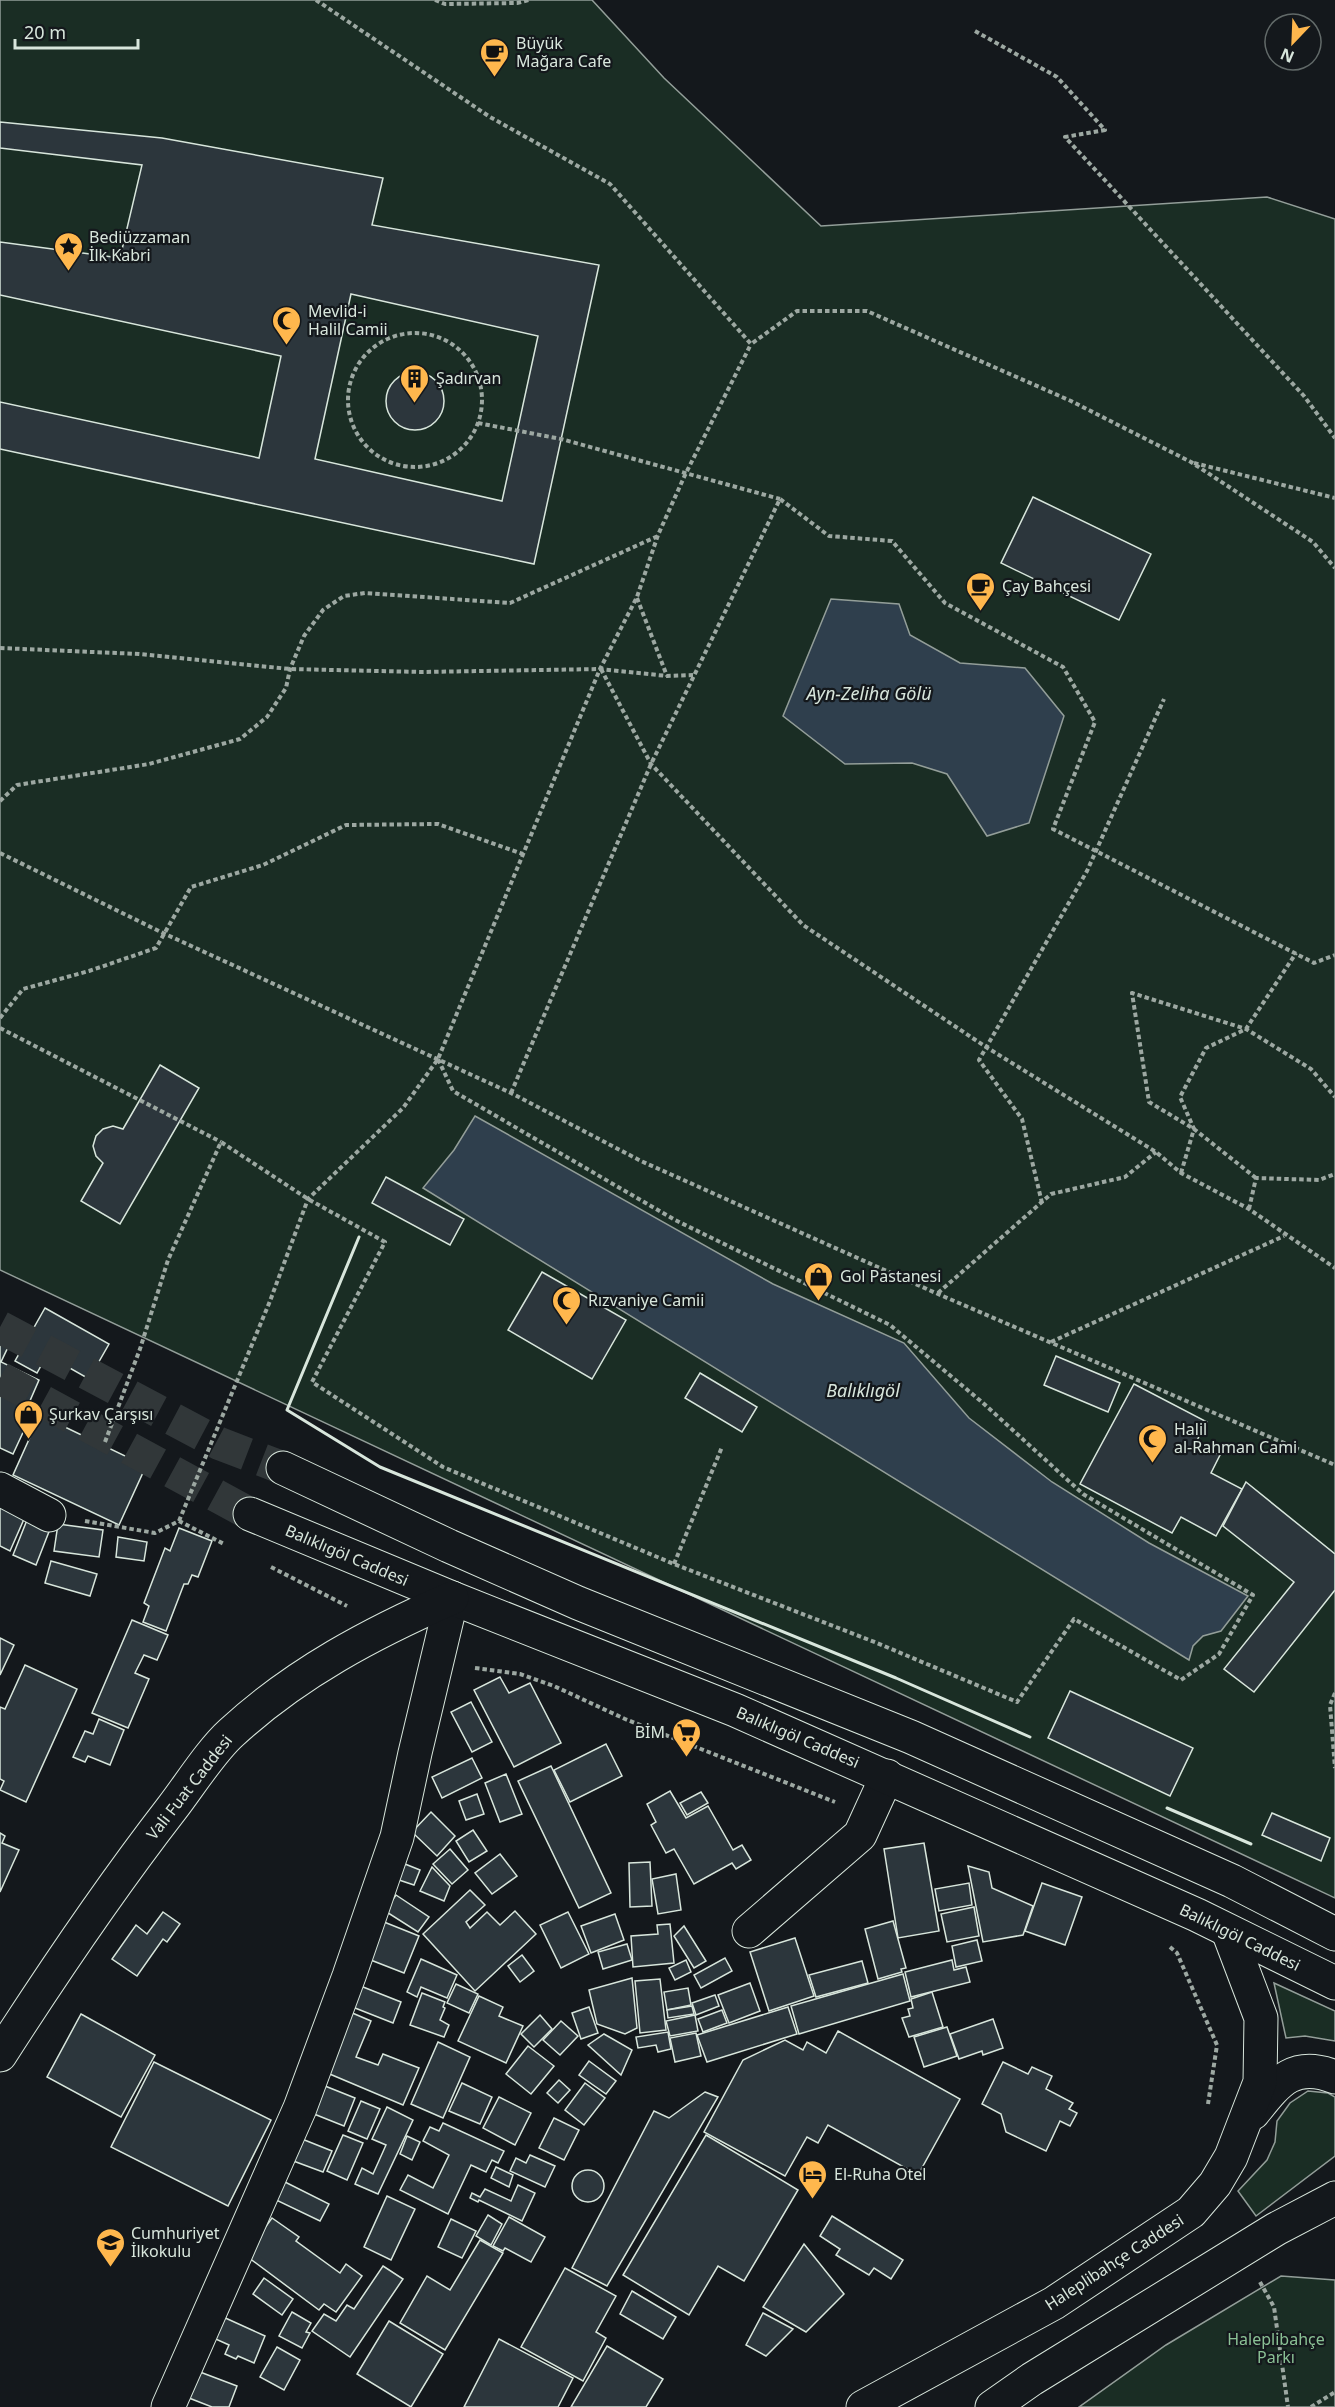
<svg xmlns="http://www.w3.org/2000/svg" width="1335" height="2407" viewBox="0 0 1335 2407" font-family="'Noto Sans',sans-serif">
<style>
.green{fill:#1a2d24;stroke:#939e99;stroke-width:1.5}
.water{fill:#2f3f4d;stroke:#939e99;stroke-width:1.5}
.building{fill:#2c363c;stroke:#d8e6dc;stroke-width:1.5;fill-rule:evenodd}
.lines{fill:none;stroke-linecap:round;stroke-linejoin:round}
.major-tunnel{stroke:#313739;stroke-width:33;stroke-dasharray:33 16;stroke-linecap:butt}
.minor-casing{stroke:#d8e6dc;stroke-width:35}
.major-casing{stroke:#d8e6dc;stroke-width:35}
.path{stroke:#9da8a2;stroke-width:4;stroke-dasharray:4.5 3;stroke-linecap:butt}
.minor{stroke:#14181c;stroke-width:33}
.major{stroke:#14181c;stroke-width:33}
.wall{stroke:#d8e6dc;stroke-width:3}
.labels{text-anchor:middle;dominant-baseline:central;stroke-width:4.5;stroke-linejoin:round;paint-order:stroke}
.poi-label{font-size:16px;fill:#d8e6dc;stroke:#14181c;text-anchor:start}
.street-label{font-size:16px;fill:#d8e6dc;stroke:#14181c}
.park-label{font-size:16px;fill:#8ac095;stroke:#14181c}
.water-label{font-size:18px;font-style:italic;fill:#d8e6dc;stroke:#14181c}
</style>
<rect width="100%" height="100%" fill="#14181c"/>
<g class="green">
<polygon points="0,0 592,0 664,78 821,226 1267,197 1335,219 1335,1898 0,1270"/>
<polygon points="1274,1983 1335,2011 1335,2041 1305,2036 1286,2038"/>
<polygon points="1308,2091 1328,2093 1335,2097 1335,2156 1256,2216 1238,2191 1267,2160 1275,2142 1277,2121 1290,2103"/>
<polygon points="1281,2276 1335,2280 1335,2407 1079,2407 1166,2345"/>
</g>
<g class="water">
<polygon points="831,599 899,604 910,635 960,663 1025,668 1064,716 1029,823 987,836 947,774 912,763 845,764 783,716"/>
<polygon points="475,1116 773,1284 904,1343 969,1418 1052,1482 1149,1543 1248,1596 1221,1631 1203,1636 1193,1646 1189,1660 423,1188 454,1150"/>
</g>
<g class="building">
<path d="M0 122 162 138 383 178 372 225 599 265 534 564 0 449V402L259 458 281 356 0 295V242L120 258 142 165 0 148ZM351 294 538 336 502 501 315 459Z"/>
<circle cx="415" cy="401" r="29"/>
<polygon points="1033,497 1151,554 1119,620 1001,563"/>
<polygon points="160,1065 199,1088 120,1224 81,1201 103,1163 96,1156 93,1146 96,1136 103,1129 113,1126 123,1129"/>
<polygon points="386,1177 464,1219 450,1245 372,1203"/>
<polygon points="542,1272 626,1320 592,1379 508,1330"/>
<polygon points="45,1308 109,1344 89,1379 47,1355 37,1373 15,1361"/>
<polygon points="0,1341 9,1345 1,1362 39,1380 26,1410 32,1413 13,1454 0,1448"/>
<polygon points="1056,1356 1120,1383 1108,1412 1044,1385"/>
<polygon points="700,1373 757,1407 742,1432 685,1398"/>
<polygon points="1134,1384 1207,1422 1196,1442 1220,1455 1211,1473 1242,1489 1216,1536 1181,1517 1172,1533 1080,1484"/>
<polygon points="40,1415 146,1466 119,1525 13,1475"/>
<polygon points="1246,1482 1335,1554 1335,1590 1254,1692 1224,1669 1294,1582 1223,1526"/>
<polygon points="0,1498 28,1510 10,1551 0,1546"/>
<polygon points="29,1515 52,1524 36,1565 13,1555"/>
<polygon points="58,1524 103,1530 99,1557 54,1551"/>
<polygon points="179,1528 212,1541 198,1577 192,1575 188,1584 184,1584 166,1631 143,1622 149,1606 144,1603 165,1548 170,1551"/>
<polygon points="118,1537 147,1542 144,1561 116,1557"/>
<polygon points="51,1561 97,1574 90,1596 45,1583"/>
<polygon points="132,1620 168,1635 157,1660 144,1655 135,1673 149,1679 128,1728 92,1713"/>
<polygon points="0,1638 14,1645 0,1675"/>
<polygon points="25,1665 77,1689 26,1802 0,1790 4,1781 0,1779 0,1707 5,1709"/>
<polygon points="500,1677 509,1693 530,1683 561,1743 514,1767 474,1690"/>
<polygon points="1070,1691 1193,1748 1170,1796 1048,1738"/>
<polygon points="471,1702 492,1742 472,1752 451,1712"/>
<polygon points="99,1719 124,1730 110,1765 88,1756 85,1762 73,1757 85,1731 93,1734"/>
<polygon points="606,1744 622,1776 570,1802 554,1770"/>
<polygon points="472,1758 482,1778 442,1798 432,1777"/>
<polygon points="551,1766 611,1893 579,1908 518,1781"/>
<polygon points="506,1774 522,1814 500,1822 485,1783"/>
<polygon points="670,1791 686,1818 708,1806 733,1850 742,1845 751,1860 736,1869 732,1863 694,1884 674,1849 666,1853 651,1825 656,1822 647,1804"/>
<polygon points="701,1792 708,1803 687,1815 680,1803"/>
<polygon points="477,1794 484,1814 466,1820 459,1801"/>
<polygon points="431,1812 455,1836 437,1856 412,1832"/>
<polygon points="1272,1813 1330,1838 1321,1861 1262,1835"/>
<polygon points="473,1830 487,1851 469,1862 456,1841"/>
<polygon points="0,1833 5,1836 2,1843 19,1850 0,1892"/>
<polygon points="924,1843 939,1931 898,1938 884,1849"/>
<polygon points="450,1849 468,1870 452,1884 433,1864"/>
<polygon points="500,1854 517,1876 492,1894 475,1873"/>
<polygon points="650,1862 652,1906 630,1907 629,1863"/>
<polygon points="405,1864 420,1870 414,1885 399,1880"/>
<polygon points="968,1866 989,1872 992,1888 1033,1906 1023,1935 983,1942"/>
<polygon points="432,1867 450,1886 444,1901 420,1891"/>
<polygon points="676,1874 681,1910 658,1914 652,1879"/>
<polygon points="969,1883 972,1905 939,1911 935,1889"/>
<polygon points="1042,1883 1082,1897 1065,1945 1025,1931"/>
<polygon points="470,1890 485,1905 466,1922 470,1928 487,1912 500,1925 515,1911 536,1934 475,1991 423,1934"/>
<polygon points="396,1895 429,1917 418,1932 385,1911"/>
<polygon points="974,1907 979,1936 947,1942 941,1914"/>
<polygon points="163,1912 180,1924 167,1942 163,1939 137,1976 112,1959 136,1925 147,1934"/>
<polygon points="568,1912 589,1954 561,1968 540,1925"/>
<polygon points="615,1914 624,1940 591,1953 581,1926"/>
<polygon points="379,1920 419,1936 404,1973 363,1957"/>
<polygon points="893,1921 906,1968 901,1969 902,1972 878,1979 865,1929"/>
<polygon points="670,1924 674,1963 633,1967 631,1936 658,1934 657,1925"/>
<polygon points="684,1926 706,1961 694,1968 674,1936"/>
<polygon points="795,1938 814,1996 769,2011 750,1952"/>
<polygon points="977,1940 982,1961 956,1967 952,1946"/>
<polygon points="627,1944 632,1960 603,1969 598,1952"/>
<polygon points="522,1955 534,1971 520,1982 508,1966"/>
<polygon points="725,1958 732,1971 701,1988 694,1975"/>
<polygon points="421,1959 457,1975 447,1998 421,1987 417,1997 407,1992"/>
<polygon points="686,1960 691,1972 675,1980 669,1968"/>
<polygon points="952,1960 954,1970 966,1967 970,1982 911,1997 905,1972"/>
<polygon points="862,1961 868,1983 816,1997 809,1975"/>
<polygon points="903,1974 910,2001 799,2034 791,2006"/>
<polygon points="632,1978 637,2028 625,2034 597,2024 589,1990"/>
<polygon points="660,1979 666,2030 640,2033 635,1981"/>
<polygon points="750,1983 760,2011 729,2023 718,1995"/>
<polygon points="456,1984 478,1994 469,2013 447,2003"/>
<polygon points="358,1985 401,2002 393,2023 350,2006"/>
<polygon points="688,1988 691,2005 667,2010 664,1992"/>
<polygon points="932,1992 943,2027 909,2037 902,2018 910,2016 908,2009 913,2008 911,1999"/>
<polygon points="422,1993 445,2002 443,2007 445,2008 440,2020 449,2025 444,2037 410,2025"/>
<polygon points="715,1995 719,2006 696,2015 692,2003"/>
<polygon points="479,1996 503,2007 499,2016 523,2026 506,2063 458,2041"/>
<polygon points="692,2006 694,2014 668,2018 667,2010"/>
<polygon points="589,2007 598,2033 581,2039 572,2013"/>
<polygon points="788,2007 797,2034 707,2062 697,2035"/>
<polygon points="722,2010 727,2023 703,2032 698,2019"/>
<polygon points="350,2012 371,2021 356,2057 378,2065 383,2054 419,2068 403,2105 325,2072"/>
<polygon points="81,2014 155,2055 121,2117 47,2077"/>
<polygon points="540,2015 552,2029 534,2047 521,2034"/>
<polygon points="695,2015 698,2031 670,2036 666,2021"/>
<polygon points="993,2019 1003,2048 983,2055 982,2051 959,2059 950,2034"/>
<polygon points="561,2021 578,2036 560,2055 543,2040"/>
<polygon points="947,2027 957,2056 924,2067 914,2037"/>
<polygon points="838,2031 960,2099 918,2175 828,2125 818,2143 807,2137 785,2176 704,2132 743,2060 785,2040 803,2050 807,2042 826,2053"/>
<polygon points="668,2032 671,2049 658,2052 656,2045 638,2048 636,2037"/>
<polygon points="696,2033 701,2056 675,2062 670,2038"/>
<polygon points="604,2034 632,2050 621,2075 588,2045"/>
<polygon points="438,2042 470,2057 443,2118 411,2104"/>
<polygon points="528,2046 554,2066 531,2094 506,2074"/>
<polygon points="589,2061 616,2081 606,2094 579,2075"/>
<polygon points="154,2062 271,2120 228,2206 111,2147"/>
<polygon points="1003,2062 1028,2074 1032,2067 1052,2076 1046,2089 1073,2103 1069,2109 1077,2113 1070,2126 1060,2121 1046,2151 1006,2132 1001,2114 982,2104"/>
<polygon points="559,2080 570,2090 558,2103 547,2093"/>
<polygon points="462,2083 492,2097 480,2124 449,2111"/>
<polygon points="585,2083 605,2098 584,2125 565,2110"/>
<polygon points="320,2084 355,2098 344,2126 309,2112"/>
<polygon points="705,2092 718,2097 607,2286 572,2268 654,2111 669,2118"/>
<polygon points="499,2097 531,2113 515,2145 483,2128"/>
<polygon points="361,2101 380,2109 367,2139 348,2131"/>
<polygon points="387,2107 413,2120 378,2194 355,2184 362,2168 373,2174 386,2145 372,2139"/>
<polygon points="554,2118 579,2130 564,2160 539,2148"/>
<polygon points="443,2123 504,2151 498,2163 492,2160 486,2172 471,2165 448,2214 400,2190 408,2175 433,2188 449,2155 423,2141 430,2127 439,2131"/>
<polygon points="343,2135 363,2143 347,2180 327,2171"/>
<polygon points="706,2135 798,2190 744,2281 718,2266 689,2315 623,2275"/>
<polygon points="407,2136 420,2142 412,2160 400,2154"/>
<polygon points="297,2137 332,2151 323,2172 288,2159"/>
<polygon points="530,2155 555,2166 545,2187 510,2171 516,2158 526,2163"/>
<polygon points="496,2167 513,2175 509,2187 491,2178"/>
<circle cx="588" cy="2186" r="16"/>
<polygon points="283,2181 329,2204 320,2221 274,2199"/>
<polygon points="518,2185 535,2193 522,2221 479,2200 478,2202 470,2198 472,2193 480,2197 485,2189 511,2201"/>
<polygon points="387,2196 415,2209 391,2260 364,2247"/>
<polygon points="488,2215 502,2224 491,2245 476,2236"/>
<polygon points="832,2216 903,2260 891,2279 874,2268 869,2275 836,2255 840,2249 820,2236"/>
<polygon points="509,2217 545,2237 531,2262 505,2248 503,2251 493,2246"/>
<polygon points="272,2218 299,2237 296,2241 340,2273 346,2264 362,2276 336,2312 324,2304 319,2310 245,2255"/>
<polygon points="451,2219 476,2231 462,2258 438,2247"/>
<polygon points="480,2240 503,2253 445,2350 400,2323 427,2276 450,2290"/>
<polygon points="804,2244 844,2294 806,2332 763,2307"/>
<polygon points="383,2266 403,2279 350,2357 312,2331 324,2314 336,2321 347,2305 354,2309"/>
<polygon points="565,2268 616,2296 596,2332 606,2338 583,2381 521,2347"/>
<polygon points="264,2278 293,2299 282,2315 253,2294"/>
<polygon points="632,2291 676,2317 663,2339 620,2314"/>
<polygon points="292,2312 311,2323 306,2332 310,2333 302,2348 279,2336"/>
<polygon points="763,2313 793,2329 766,2356 746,2345"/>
<polygon points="221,2316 265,2336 254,2363 238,2356 236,2359 225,2354 229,2345 211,2337"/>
<polygon points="389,2321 443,2354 411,2407 357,2374"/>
<polygon points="499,2339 573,2378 558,2407 464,2407"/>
<polygon points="607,2346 663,2379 646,2407 571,2407"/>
<polygon points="277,2347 300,2360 284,2390 260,2377"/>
<polygon points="200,2372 237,2386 229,2407 212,2407 189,2398"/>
</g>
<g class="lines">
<g class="major-tunnel">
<polyline points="0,1327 218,1443 283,1468"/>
<polyline points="0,1378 250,1514"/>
</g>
<defs>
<g id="minor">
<polyline points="0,1489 49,1515"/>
<polyline points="749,1931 860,1835 887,1776"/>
<polyline points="168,2407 300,2108 349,1976 397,1837 415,1753 452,1598"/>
</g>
<g id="major">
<polyline points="283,1468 449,1546 578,1603 911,1737 1232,1881 1335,1934"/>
<polyline points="250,1514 452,1598 735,1710 1197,1915 1335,1983"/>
<path d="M0 2055C54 1971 110 1888 172 1808 189 1786 211 1751 231 1733 296 1673 372 1633 452 1598"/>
<path d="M1253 2113C1277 2083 1293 2060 1335 2077"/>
<polyline points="863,2407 1054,2303 1191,2212 1215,2184 1231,2157 1260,2082 1261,2018 1228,1931"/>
<polyline points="992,2407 1032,2379 1276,2229 1335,2198"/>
</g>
</defs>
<use href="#minor" class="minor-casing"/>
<use href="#major" class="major-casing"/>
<g class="path">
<polyline points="316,0 490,117 610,184 751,344 797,311 867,311 1071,401 1191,462 1313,542 1335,568"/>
<polyline points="435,0 445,4 517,3 529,0"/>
<polyline points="975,31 1057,77 1105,130 1065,137 1304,396 1335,438"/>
<circle cx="415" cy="400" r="67"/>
<polyline points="478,423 561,439 780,499"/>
<polyline points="1194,463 1335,498"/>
<polyline points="637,598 667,676"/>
<polyline points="0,648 139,654 290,669 423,672 600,669 667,676 693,675"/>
<polyline points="601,669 651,764 803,925 986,1047 1156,1152 1181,1173 1249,1209 1335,1268"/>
<polyline points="0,801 17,785 149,764 240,739 267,717 286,688 290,669 304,636 323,610 344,596 365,593 510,603 658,536"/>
<polyline points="0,853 163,933 511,1093 641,1161 938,1294 1335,1465"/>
<polyline points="0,1018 23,989 89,971 156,948 191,887 263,865 346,825 438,824 523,854"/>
<polyline points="0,1028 221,1142"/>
<polyline points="511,1093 651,764 780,499 829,536 892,541 945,603 1063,667 1095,722 1053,829 1314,963 1335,955"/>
<polyline points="1181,1173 1194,1129 1180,1097 1206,1048 1246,1029 1296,953"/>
<polyline points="1256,1178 1194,1129 1149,1102 1132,993 1246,1029 1311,1069 1335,1097"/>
<polyline points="1042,1203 1022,1119 979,1060 1087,871 1164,699"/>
<polyline points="1249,1209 1256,1178 1319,1180 1335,1174"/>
<polyline points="938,1293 1051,1194 1125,1177 1156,1152"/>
<polyline points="1051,1342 1284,1236"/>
<polyline points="105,1442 140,1349 168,1260 221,1142 308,1199 385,1242 312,1382 443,1467 674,1564 877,1643 1017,1702 1074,1619 1181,1680 1219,1654 1253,1595 1083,1494 983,1403 890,1325 675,1220 453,1091 438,1059"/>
<polyline points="85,1521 155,1533 179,1521 224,1544"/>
<polyline points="179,1521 270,1301 308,1199 403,1108 438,1059 600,669 637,597 658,535 685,475 751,344"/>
<polyline points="674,1564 722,1447"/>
<polyline points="271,1567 347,1606"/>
<polyline points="475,1668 520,1674 554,1686 625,1719 835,1802"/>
<polyline points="1335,1693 1330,1705 1335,1768"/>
<polyline points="1170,1947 1177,1953 1217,2045 1208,2104"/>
<polyline points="1260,2282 1274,2307 1288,2407"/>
<polyline points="1311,2407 1335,2392"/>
</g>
<use href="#minor" class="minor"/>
<use href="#major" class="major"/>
<g class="wall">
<polyline points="359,1237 287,1410 380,1467 896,1678 1030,1737"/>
<polyline points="1167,1808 1251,1844"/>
</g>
</g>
<defs>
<symbol id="cafe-pin" viewBox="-11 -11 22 30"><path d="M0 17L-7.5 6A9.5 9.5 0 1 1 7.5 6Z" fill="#ffb74d" stroke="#14181c"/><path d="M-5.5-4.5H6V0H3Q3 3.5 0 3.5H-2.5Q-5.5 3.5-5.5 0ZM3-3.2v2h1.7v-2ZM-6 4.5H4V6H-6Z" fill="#111"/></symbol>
<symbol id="sight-pin" viewBox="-11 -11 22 30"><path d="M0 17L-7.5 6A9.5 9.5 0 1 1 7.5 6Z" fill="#ffb74d" stroke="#14181c"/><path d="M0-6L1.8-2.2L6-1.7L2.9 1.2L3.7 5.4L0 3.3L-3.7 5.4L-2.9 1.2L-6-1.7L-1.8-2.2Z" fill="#111"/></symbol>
<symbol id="mosque-pin" viewBox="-11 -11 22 30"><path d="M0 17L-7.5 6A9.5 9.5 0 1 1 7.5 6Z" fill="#ffb74d" stroke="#14181c"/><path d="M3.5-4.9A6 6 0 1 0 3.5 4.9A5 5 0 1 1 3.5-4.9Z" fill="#111"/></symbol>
<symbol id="building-pin" viewBox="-11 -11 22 30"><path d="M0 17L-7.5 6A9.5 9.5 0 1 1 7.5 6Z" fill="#ffb74d" stroke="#14181c"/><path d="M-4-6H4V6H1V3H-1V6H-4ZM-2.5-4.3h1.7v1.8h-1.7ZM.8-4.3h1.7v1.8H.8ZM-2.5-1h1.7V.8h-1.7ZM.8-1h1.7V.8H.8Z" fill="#111"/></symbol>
<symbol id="shop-pin" viewBox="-11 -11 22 30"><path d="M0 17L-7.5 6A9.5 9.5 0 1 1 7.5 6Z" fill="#ffb74d" stroke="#14181c"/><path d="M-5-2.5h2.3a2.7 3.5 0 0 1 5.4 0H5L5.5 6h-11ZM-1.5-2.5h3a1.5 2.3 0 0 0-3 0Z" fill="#111"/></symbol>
<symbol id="supermarket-pin" viewBox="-11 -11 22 30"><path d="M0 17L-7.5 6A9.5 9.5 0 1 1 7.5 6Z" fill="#ffb74d" stroke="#14181c"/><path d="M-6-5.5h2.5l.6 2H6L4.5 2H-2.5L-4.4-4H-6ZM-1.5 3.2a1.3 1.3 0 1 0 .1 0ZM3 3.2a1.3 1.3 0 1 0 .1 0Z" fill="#111"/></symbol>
<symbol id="hotel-pin" viewBox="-11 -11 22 30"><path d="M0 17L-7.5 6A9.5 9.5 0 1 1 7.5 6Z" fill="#ffb74d" stroke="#14181c"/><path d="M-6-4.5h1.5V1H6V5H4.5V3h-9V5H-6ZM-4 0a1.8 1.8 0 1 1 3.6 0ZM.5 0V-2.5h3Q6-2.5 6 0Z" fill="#111"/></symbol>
<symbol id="school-pin" viewBox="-11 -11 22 30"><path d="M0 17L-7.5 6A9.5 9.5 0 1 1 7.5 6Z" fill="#ffb74d" stroke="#14181c"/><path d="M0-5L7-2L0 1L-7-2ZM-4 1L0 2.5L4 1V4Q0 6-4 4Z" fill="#111"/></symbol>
</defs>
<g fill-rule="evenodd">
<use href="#cafe-pin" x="478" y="36" width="33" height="45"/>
<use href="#sight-pin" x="52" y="230" width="33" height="45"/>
<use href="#mosque-pin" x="270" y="304" width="33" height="45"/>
<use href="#building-pin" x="398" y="362" width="33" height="45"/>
<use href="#cafe-pin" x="964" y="570" width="33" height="45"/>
<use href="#shop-pin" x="802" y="1260" width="33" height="45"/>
<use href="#mosque-pin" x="550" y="1284" width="33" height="45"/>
<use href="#shop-pin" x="12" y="1398" width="33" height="45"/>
<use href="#mosque-pin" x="1136" y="1422" width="33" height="45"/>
<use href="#supermarket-pin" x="670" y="1716" width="33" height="45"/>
<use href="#hotel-pin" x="796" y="2158" width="33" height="45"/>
<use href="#school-pin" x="94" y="2226" width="33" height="45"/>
</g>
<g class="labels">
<g class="poi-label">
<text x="516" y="43">Büyük<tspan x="516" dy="18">Mağara Cafe</tspan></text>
<text x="89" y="237">Bediüzzaman<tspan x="89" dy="18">İlk Kabri</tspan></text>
<text x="308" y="311">Mevlid-i<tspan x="308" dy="18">Halil Camii</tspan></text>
<text x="436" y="378">Şadırvan</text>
<text x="1002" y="586">Çay Bahçesi</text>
<text x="840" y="1276">Gol Pastanesi</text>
<text x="588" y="1300">Rızvaniye Camii</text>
<text x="49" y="1414">Şurkav Çarşısı</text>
<text x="1174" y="1429">Halil<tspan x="1174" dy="18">al-Rahman Cami</tspan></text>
<text x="665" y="1732" text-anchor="end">BİM</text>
<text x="834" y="2174">El-Ruha Otel</text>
<text x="131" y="2233">Cumhuriyet<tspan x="131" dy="18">İlkokulu</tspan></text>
</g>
<g class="street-label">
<text transform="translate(347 1555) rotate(23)">Balıklıgöl Caddesi</text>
<text transform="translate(798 1737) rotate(23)">Balıklıgöl Caddesi</text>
<text transform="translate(189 1787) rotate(-52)">Vali Fuat Caddesi</text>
<text transform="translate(1240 1937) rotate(26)">Balıklıgöl Caddesi</text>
<text transform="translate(1114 2262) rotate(-33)">Haleplibahçe Caddesi</text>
</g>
<g class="park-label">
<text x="1276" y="2339">Haleplibahçe<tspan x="1276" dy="18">Parkı</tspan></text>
</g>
<g class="water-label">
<text x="869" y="693">Ayn-Zeliha Gölü</text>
<text x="863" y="1390">Balıklıgöl</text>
</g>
</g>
<g transform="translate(1293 42) rotate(203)"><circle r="28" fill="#14181c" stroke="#626a69" stroke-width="1.5"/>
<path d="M0-4.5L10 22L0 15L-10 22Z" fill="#ffb74d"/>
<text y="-9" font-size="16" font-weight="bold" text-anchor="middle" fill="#d8e6dc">N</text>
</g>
<path d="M15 39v9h123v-9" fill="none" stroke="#d8e6dc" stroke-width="3"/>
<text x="24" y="39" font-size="18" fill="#d8e6dc" stroke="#14181c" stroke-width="4.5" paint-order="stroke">20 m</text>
</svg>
